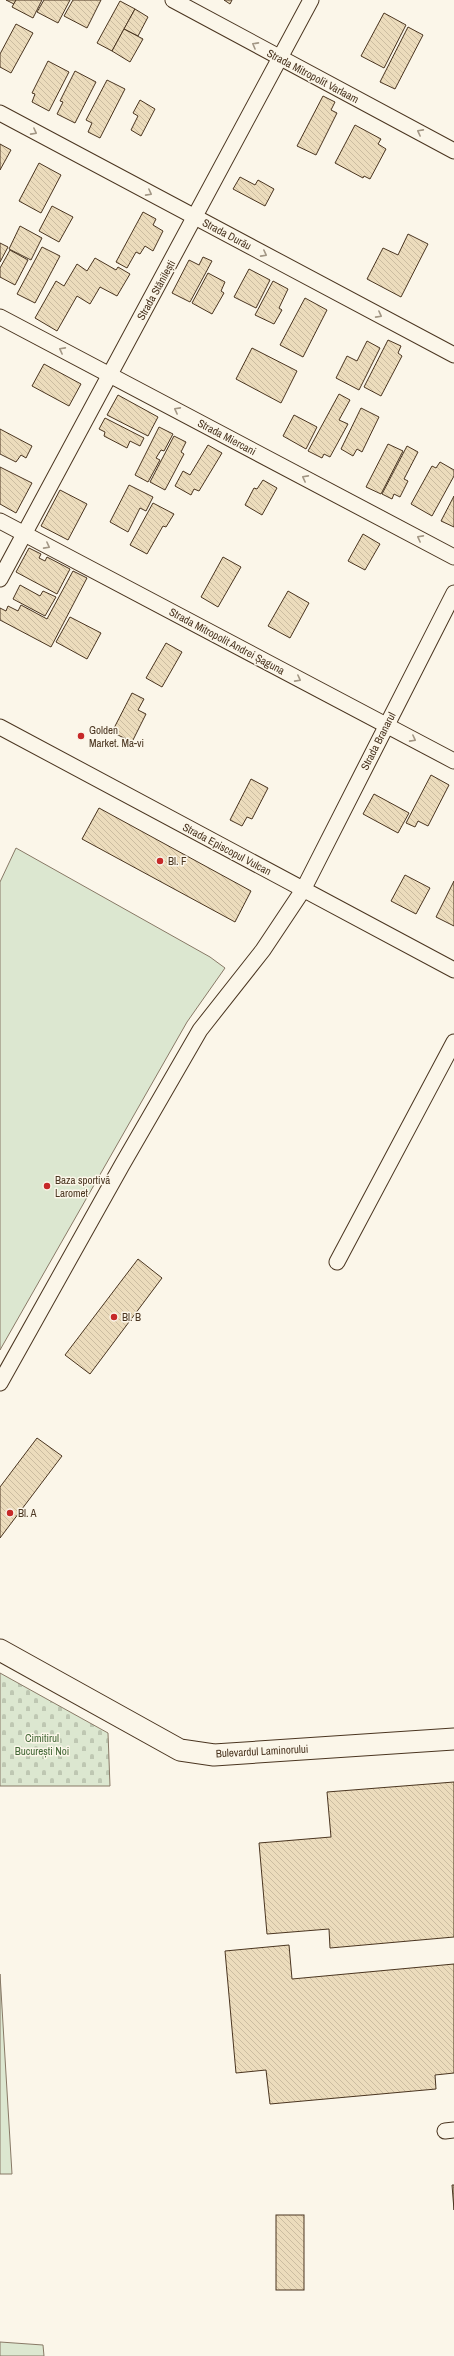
<svg xmlns="http://www.w3.org/2000/svg" width="454" height="2356" viewBox="0 0 454 2356" font-family="'Archivo Narrow',sans-serif">
<style>
.grass{fill:#dce7d0;stroke:#887966}
.cemetery{fill:url(#cemetery-stones);stroke:#887966}
.building{fill:url(#building-back-hatch);stroke:#4a3520}
.lines{fill:none;stroke-linecap:round;stroke-linejoin:round}
.street-casing{stroke:#4a3520;stroke-width:17}
.secondary-casing{stroke:#4a3520;stroke-width:23}
.street{stroke:#fbf6e9;stroke-width:15}
.secondary{stroke:#fbf6e9;stroke-width:21}
.oneway{stroke:#a29684}
.poi-dot{fill:#c62828;stroke:#fbf6e9;stroke-width:1.5}
.labels{text-anchor:middle;dominant-baseline:central;stroke-width:3;stroke-linejoin:round;paint-order:stroke}
.street-label{font-size:11px;fill:#4a3520;stroke:#fbf6e9}
.poi-label{font-size:11px;fill:#4a3520;stroke:#fbf6e9;text-anchor:start}
.park-label{font-size:11px;fill:#436837;stroke:#fbf6e9}
</style>
<defs>
<pattern id="cemetery-stones" width="16" height="16" patternUnits="userSpaceOnUse"><rect width="16" height="16" fill="#dce7d0"/><path d="M2 7V4a2 2 0 0 1 4 0v3zM10 15v-3a2 2 0 0 1 4 0v3z" fill="#bec7b2"/></pattern>
<pattern id="building-back-hatch" width="6" height="6" patternUnits="userSpaceOnUse"><rect width="6" height="6" fill="#ecdcbc"/><path d="M-1 5l2 2M0 0l6 6M5-1l2 2" fill="none" stroke="#ccbda1"/></pattern>
</defs>
<rect width="100%" height="100%" fill="#fbf6e9"/>
<g class="grass">
<polygon points="16,848 210,957 225,968 187,1022 0,1350 0,882"/>
<polygon points="0,1974 12,2174 0,2174"/>
<polygon points="0,2342 43,2345 44,2356 0,2356"/>
</g>
<polygon class="cemetery" points="0,1673 108,1733 110,1786 0,1786"/>
<g class="building">
<polygon points="6,0 16,0 14,4"/>
<polygon points="16,0 42,0 33,18 12,7"/>
<polygon points="44,0 70,0 58,23 37,12"/>
<polygon points="73,0 101,0 87,28 64,16"/>
<polygon points="224,0 232,0 230,4"/>
<polygon points="120,1 135,9 112,51 97,43"/>
<polygon points="135,9 148,17 138,36 124,29"/>
<polygon points="384,13 406,25 384,68 361,56"/>
<polygon points="16,24 33,33 11,73 0,67 0,54"/>
<polygon points="408,27 423,35 395,89 380,82"/>
<polygon points="124,29 143,39 130,62 112,51"/>
<polygon points="48,61 69,72 49,111 32,102 35,94 32,93"/>
<polygon points="75,71 96,82 75,123 57,114 63,102 60,101"/>
<polygon points="107,80 125,89 100,138 88,132 92,123 86,120"/>
<polygon points="323,96 335,102 331,110 337,113 316,155 297,146"/>
<polygon points="140,100 155,109 141,136 131,130 138,116 133,113"/>
<polygon points="355,125 381,139 378,144 386,149 370,179 364,176 363,178 335,163"/>
<polygon points="0,144 11,150 0,170"/>
<polygon points="39,163 61,175 41,213 19,201"/>
<polygon points="240,177 255,185 258,180 274,189 265,206 233,189"/>
<polygon points="52,206 73,217 59,242 39,231"/>
<polygon points="143,212 156,219 153,225 163,231 153,251 145,246 140,254 136,252 127,268 116,262"/>
<polygon points="20,226 42,238 31,260 9,249"/>
<polygon points="408,234 428,244 401,297 367,279 383,248 398,255"/>
<polygon points="0,243 8,247 0,262"/>
<polygon points="42,247 60,256 35,303 17,294"/>
<polygon points="10,250 28,260 15,285 0,277 0,268"/>
<polygon points="203,257 212,261 190,302 172,293 189,260 199,265"/>
<polygon points="95,258 116,270 118,267 130,274 117,296 100,287 90,304 77,296 57,331 35,318 56,281 64,286 77,264 87,271"/>
<polygon points="249,269 270,280 256,308 234,297"/>
<polygon points="208,273 225,282 221,291 224,293 212,314 192,303"/>
<polygon points="273,281 288,289 279,308 282,310 274,324 255,315"/>
<polygon points="305,298 327,310 303,357 280,345"/>
<polygon points="388,340 401,346 398,353 402,356 381,396 364,387"/>
<polygon points="367,341 380,348 359,390 336,378 347,356 357,361"/>
<polygon points="252,348 297,371 281,403 236,379"/>
<polygon points="44,364 81,384 69,406 32,386"/>
<polygon points="339,394 350,400 339,420 348,424 330,457 324,454 322,458 308,451"/>
<polygon points="118,395 158,417 148,436 107,415"/>
<polygon points="361,408 379,417 362,452 357,449 353,456 341,449"/>
<polygon points="294,415 317,427 306,449 283,436"/>
<polygon points="105,418 144,438 140,446 130,441 127,448 104,436 105,432 99,429"/>
<polygon points="159,427 173,434 164,451 161,450 156,458 160,460 148,482 135,475"/>
<polygon points="0,429 32,446 26,458 21,455 16,462 0,454"/>
<polygon points="174,436 186,442 181,452 184,454 165,490 150,482"/>
<polygon points="388,444 403,451 381,494 366,487"/>
<polygon points="208,445 222,453 199,491 194,489 191,495 175,486 183,471 190,475"/>
<polygon points="407,446 418,452 404,479 408,481 400,497 394,494 392,499 382,494"/>
<polygon points="440,462 454,470 454,476 432,516 411,504 432,466 436,468"/>
<polygon points="0,467 32,483 16,513 0,504"/>
<polygon points="263,480 277,488 262,515 245,505 254,488 257,489"/>
<polygon points="129,485 153,497 146,511 140,508 128,532 110,522"/>
<polygon points="60,490 87,504 68,540 41,526"/>
<polygon points="454,496 454,527 441,521"/>
<polygon points="153,503 174,514 166,527 163,526 147,554 130,545"/>
<polygon points="363,534 380,544 365,570 348,561"/>
<polygon points="29,548 41,554 39,558 45,561 47,557 70,569 57,594 16,572"/>
<polygon points="223,557 241,567 218,607 201,597"/>
<polygon points="73,571 87,578 51,647 0,620 0,608 6,611 8,606 18,611 21,605 47,619"/>
<polygon points="20,585 40,596 43,591 56,597 45,616 13,599"/>
<polygon points="288,591 309,603 290,638 268,626"/>
<polygon points="70,617 101,633 87,659 56,642"/>
<polygon points="166,643 182,652 162,687 146,678"/>
<polygon points="132,693 144,699 138,710 146,714 132,742 112,732"/>
<polygon points="431,775 449,785 428,826 418,821 415,827 406,823"/>
<polygon points="251,779 268,788 252,819 247,817 242,826 230,820"/>
<polygon points="374,794 409,813 398,833 363,814"/>
<polygon points="99,808 251,891 235,922 82,839"/>
<polygon points="405,875 430,888 416,914 391,901"/>
<polygon points="454,881 454,926 436,917"/>
<polygon points="138,1259 162,1278 90,1374 65,1355"/>
<polygon points="37,1438 62,1456 0,1538 0,1487"/>
<polygon points="454,1782 454,1937 330,1948 329,1929 267,1934 259,1843 331,1837 327,1792"/>
<polygon points="289,1945 292,1979 454,1964 454,2073 435,2075 436,2089 270,2104 266,2070 236,2073 225,1951"/>
<polygon points="452,2185 454,2185 454,2210"/>
<rect x="276" y="2215" width="28" height="75"/>
</g>
<g class="lines">
<defs>
<g id="street">
<polyline points="173,0 454,151"/>
<polyline points="0,113 454,355"/>
<polyline points="0,317 454,557"/>
<polyline points="0,521 454,761"/>
<polyline points="0,579 311,0"/>
<polyline points="0,727 454,970"/>
<polyline points="337,1262 454,1042"/>
<polyline points="0,1383 122,1165 200,1030 263,950 303,890 454,593"/>
<polyline points="445,2131 454,2130"/>
</g>
<polyline id="secondary" points="0,1650 180,1750 214,1755 454,1739"/>
</defs>
<use href="#street" class="street-casing"/>
<use href="#secondary" class="secondary-casing"/>
<use href="#street" class="street"/>
<use href="#secondary" class="secondary"/>
</g>
<defs><path id="oneway-chevron" d="M-2-3.5L2.5 0L-2 3.5" fill="none" stroke-width="1.6" stroke-linecap="round" stroke-linejoin="round"/></defs>
<g class="oneway">
<use href="#oneway-chevron" transform="translate(255 45) rotate(-151)"/>
<use href="#oneway-chevron" transform="translate(34 132) rotate(28)"/>
<use href="#oneway-chevron" transform="translate(420 132) rotate(-152)"/>
<use href="#oneway-chevron" transform="translate(149 193) rotate(28)"/>
<use href="#oneway-chevron" transform="translate(264 254) rotate(28)"/>
<use href="#oneway-chevron" transform="translate(379 315) rotate(28)"/>
<use href="#oneway-chevron" transform="translate(62 350) rotate(-152)"/>
<use href="#oneway-chevron" transform="translate(177 410) rotate(-152)"/>
<use href="#oneway-chevron" transform="translate(305 478) rotate(-152)"/>
<use href="#oneway-chevron" transform="translate(420 538) rotate(-152)"/>
<use href="#oneway-chevron" transform="translate(47 546) rotate(28)"/>
<use href="#oneway-chevron" transform="translate(298 679) rotate(28)"/>
<use href="#oneway-chevron" transform="translate(413 739) rotate(28)"/>
</g>
<g class="poi-dot">
<circle cx="81" cy="736" r="4"/>
<circle cx="160" cy="861" r="4"/>
<circle cx="47" cy="1186" r="4"/>
<circle cx="114" cy="1317" r="4"/>
<circle cx="10" cy="1513" r="4"/>
</g>
<g class="labels">
<g class="street-label">
<text transform="translate(313 76) rotate(28)">Strada Mitropolit Varlaam</text>
<text transform="translate(227 234) rotate(28)">Strada Durău</text>
<text transform="translate(156 290) rotate(-61)">Strada Stănilești</text>
<text transform="translate(227 437) rotate(28)">Strada Miercani</text>
<text transform="translate(227 641) rotate(28)">Strada Mitropolit Andrei Șaguna</text>
<text transform="translate(378 741) rotate(-63)">Strada Branarul</text>
<text transform="translate(227 849) rotate(28)">Strada Episcopul Vulcan</text>
<text transform="translate(262 1751) rotate(-3)">Bulevardul Laminorului</text>
</g>
<g class="poi-label">
<text x="89" y="730">Golden<tspan x="89" dy="13">Market. Ma-vi</tspan></text>
<text x="168" y="861">Bl. F</text>
<text x="55" y="1180">Baza sportivă<tspan x="55" dy="13">Laromet</tspan></text>
<text x="122" y="1317">Bl. B</text>
<text x="18" y="1513">Bl. A</text>
</g>
<g class="park-label">
<text x="42" y="1738">Cimitirul<tspan x="42" dy="13">București Noi</tspan></text>
</g>
</g>
</svg>
